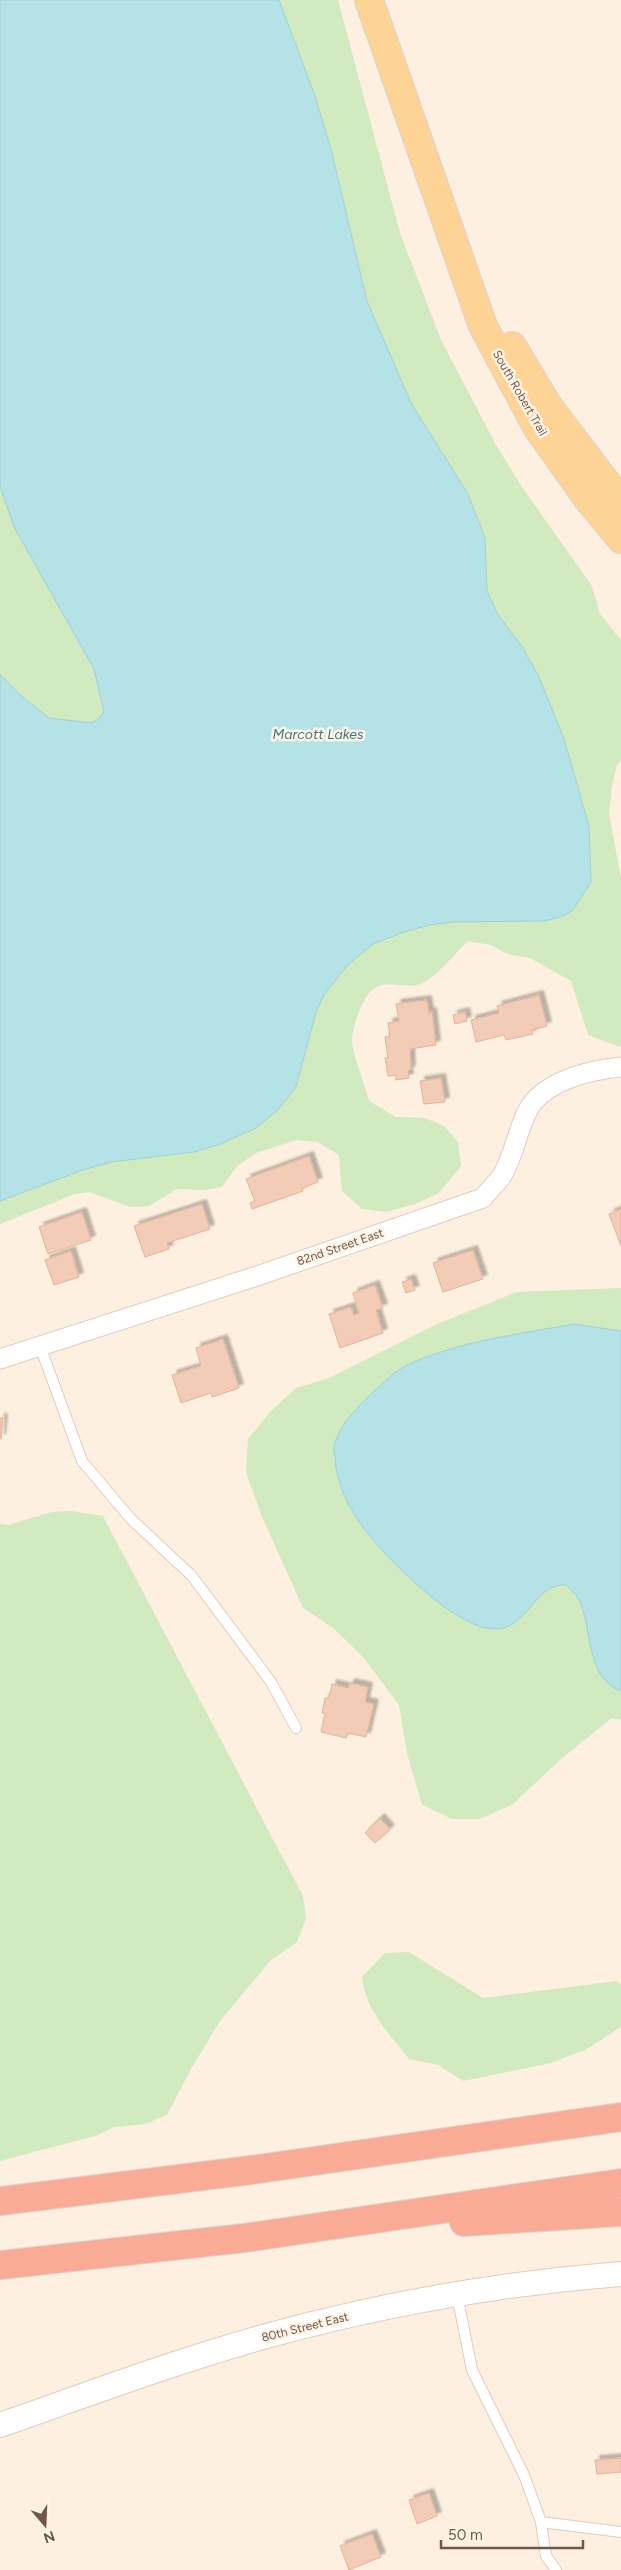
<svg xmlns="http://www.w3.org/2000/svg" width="621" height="2570" viewBox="0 0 621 2570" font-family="Figtree,sans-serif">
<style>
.green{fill:#d2eabf}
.water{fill:#b5e2e7;stroke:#9bd2d9}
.building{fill:#f3ccb7;stroke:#e6b297;filter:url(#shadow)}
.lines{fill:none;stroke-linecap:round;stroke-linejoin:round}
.service-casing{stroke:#e1ccbc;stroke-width:12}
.minor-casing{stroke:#e1ccbc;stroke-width:21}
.tertiary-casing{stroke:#e1ccbc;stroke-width:26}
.primary-casing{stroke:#dbd3cf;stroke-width:30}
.motorway-casing{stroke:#dbd3cf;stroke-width:30}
.service{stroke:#fff;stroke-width:10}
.minor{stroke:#fff;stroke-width:19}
.tertiary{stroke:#fff;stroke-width:24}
.primary{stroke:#fed396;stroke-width:28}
.motorway{stroke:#f9ab95;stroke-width:28}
.labels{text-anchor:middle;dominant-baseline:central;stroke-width:5;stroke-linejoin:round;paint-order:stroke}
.street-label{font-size:12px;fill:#745547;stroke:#fff5e7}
.water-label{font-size:14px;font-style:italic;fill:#3d7982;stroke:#fff5e7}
</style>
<defs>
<filter id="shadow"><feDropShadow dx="4.5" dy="-4.5" stdDeviation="1" flood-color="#0004"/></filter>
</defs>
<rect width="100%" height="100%" fill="#fdf0e0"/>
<g class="green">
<path d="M0 0H338L400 233 441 340 496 445 522 487 592 586 600 614 621 640V760L617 765 612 786 609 814 621 878V1047L588 1035 571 981 530 958 507 954 491 945 468 941C454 954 435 980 417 985 404 988 388 980 375 988 363 995 353 1025 352 1039 351 1050 366 1088 369 1101L396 1117 425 1118 444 1126 458 1142 461 1166 439 1193 415 1204 386 1212 362 1209 342 1191 339 1155 317 1142 296 1140 256 1153 237 1166 222 1187 204 1190 177 1189 149 1206 130 1207 89 1192 75 1194 0 1224Z"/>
<polygon points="621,1288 621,1720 612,1718 561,1759 512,1805 479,1819 452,1819 422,1805 407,1753 399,1705 363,1657 333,1628 303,1608 262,1517 246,1472 248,1439 270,1412 296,1388 329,1378 437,1324 517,1292"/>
<polygon points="71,1511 103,1516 303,1896 306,1919 297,1942 270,1961 220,2021 191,2069 167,2115 145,2124 115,2127 95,2136 0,2161 0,1524 8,1525 52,1512"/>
<path d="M409 1952 483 1998 617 1981 621 1984V2027L587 2049 551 2063 463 2081 438 2065 409 2059C389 2034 365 2009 362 1977L385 1953Z"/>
</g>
<g class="water">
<polygon points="0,0 279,0 315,96 331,149 367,301 411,403 468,494 485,538 487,591 497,613 523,648 539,677 564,739 589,826 591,882 572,911 561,917 544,921 454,922 429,925 404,932 373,944 346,967 324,995 316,1012 296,1087 278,1110 256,1128 218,1145 194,1152 111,1162 83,1170 0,1201 0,674 18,693 49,718 91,723 99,719 104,712 94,669 14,527 0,486"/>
<path d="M574 1324 621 1331V1691C585 1678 593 1629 579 1600 576 1594 570 1589 566 1585 532 1582 528 1637 486 1628 452 1621 404 1574 381 1549 357 1523 337 1493 335 1457 334 1452 333 1447 335 1442 342 1423 354 1411 368 1397 380 1386 394 1371 409 1364 461 1341 519 1334 574 1324Z"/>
</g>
<g class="building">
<polygon points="539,995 547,1026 531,1030 533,1034 506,1040 504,1035 476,1042 471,1020 499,1013 497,1006"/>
<polygon points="427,1000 429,1013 432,1012 436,1045 410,1049 411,1070 408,1071 409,1078 396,1080 396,1075 388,1076 385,1058 388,1058 385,1037 390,1036 388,1023 399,1021 396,1004"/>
<polygon points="465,1012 467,1021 455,1024 453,1015"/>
<polygon points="441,1078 445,1102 424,1104 420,1081"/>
<polygon points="309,1156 318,1182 302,1188 303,1191 252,1209 250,1203 255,1201 246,1179"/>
<polygon points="202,1204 210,1229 167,1243 169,1249 145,1257 134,1226"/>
<polygon points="621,1209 621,1246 609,1214"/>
<polygon points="82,1212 91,1240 48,1254 39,1227"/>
<polygon points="473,1250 483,1279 443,1292 433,1263"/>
<polygon points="71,1251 79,1277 54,1285 45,1260"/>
<polygon points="411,1279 415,1290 406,1293 402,1282"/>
<polygon points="375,1285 383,1308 376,1310 383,1333 340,1348 329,1314 351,1307 354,1315 359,1313 353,1293"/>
<polygon points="223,1339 239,1388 212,1397 211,1393 181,1403 172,1375 201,1366 196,1348"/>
<polygon points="0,1418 3,1418 1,1439 0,1439"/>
<polygon points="350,1683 368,1687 365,1702 374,1704 366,1737 348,1733 346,1738 321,1732 325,1713 322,1713 325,1698 329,1698 332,1684 348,1688"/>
<polygon points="380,1818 390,1829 375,1843 365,1833"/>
<polygon points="621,2458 621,2472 597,2474 595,2460"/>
<polygon points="429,2493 437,2516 417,2524 409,2500"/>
<polygon points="372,2534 381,2557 349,2570 340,2546"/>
</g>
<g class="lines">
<defs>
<g id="service">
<polyline points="40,1346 82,1461 130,1518 192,1576 271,1682 296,1728"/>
<polyline points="457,2295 472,2370 524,2475 541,2522 621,2532"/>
<polyline points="541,2522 546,2556 556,2570"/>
</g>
<path id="minor" d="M0 1359 257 1276 483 1198C489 1190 498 1182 503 1174 514 1155 517 1132 527 1112 542 1081 590 1070 621 1067"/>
<path id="tertiary" d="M0 2425C89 2394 179 2360 270 2335 384 2304 503 2283 621 2274"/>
<g id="primary">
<polyline points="369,0 483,326 537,427 588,499 621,539"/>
<polyline points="512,346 548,406 621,502"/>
</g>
<g id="motorway">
<polyline points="0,2201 251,2170 621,2117"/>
<polyline points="464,2222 621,2212"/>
<polyline points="0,2265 244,2238 621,2183"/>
</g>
</defs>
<use href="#service" class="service-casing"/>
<use href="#minor" class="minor-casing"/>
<use href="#tertiary" class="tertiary-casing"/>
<use href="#primary" class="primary-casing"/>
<use href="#motorway" class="motorway-casing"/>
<use href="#service" class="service"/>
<use href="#minor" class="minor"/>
<use href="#tertiary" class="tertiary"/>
<use href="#primary" class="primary"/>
<use href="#motorway" class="motorway"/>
</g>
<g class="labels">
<g class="street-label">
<text transform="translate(520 393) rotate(60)">South Robert Trail</text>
<text transform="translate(340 1247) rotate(-19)">82nd Street East</text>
<text transform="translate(305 2327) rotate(-14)">80th Street East</text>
</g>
<g class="water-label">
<text x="318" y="734">Marcott Lakes</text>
</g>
</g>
<g transform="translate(45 2525) rotate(161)" stroke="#fff5e7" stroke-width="4" paint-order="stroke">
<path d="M0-4L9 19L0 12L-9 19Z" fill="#745547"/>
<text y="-8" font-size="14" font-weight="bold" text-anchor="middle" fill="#745547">N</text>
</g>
<path d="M441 2540v8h142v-8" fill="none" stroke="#745547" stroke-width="2.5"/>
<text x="448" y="2540" font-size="15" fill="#745547" stroke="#fff5e7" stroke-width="4" paint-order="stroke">50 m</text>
</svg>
